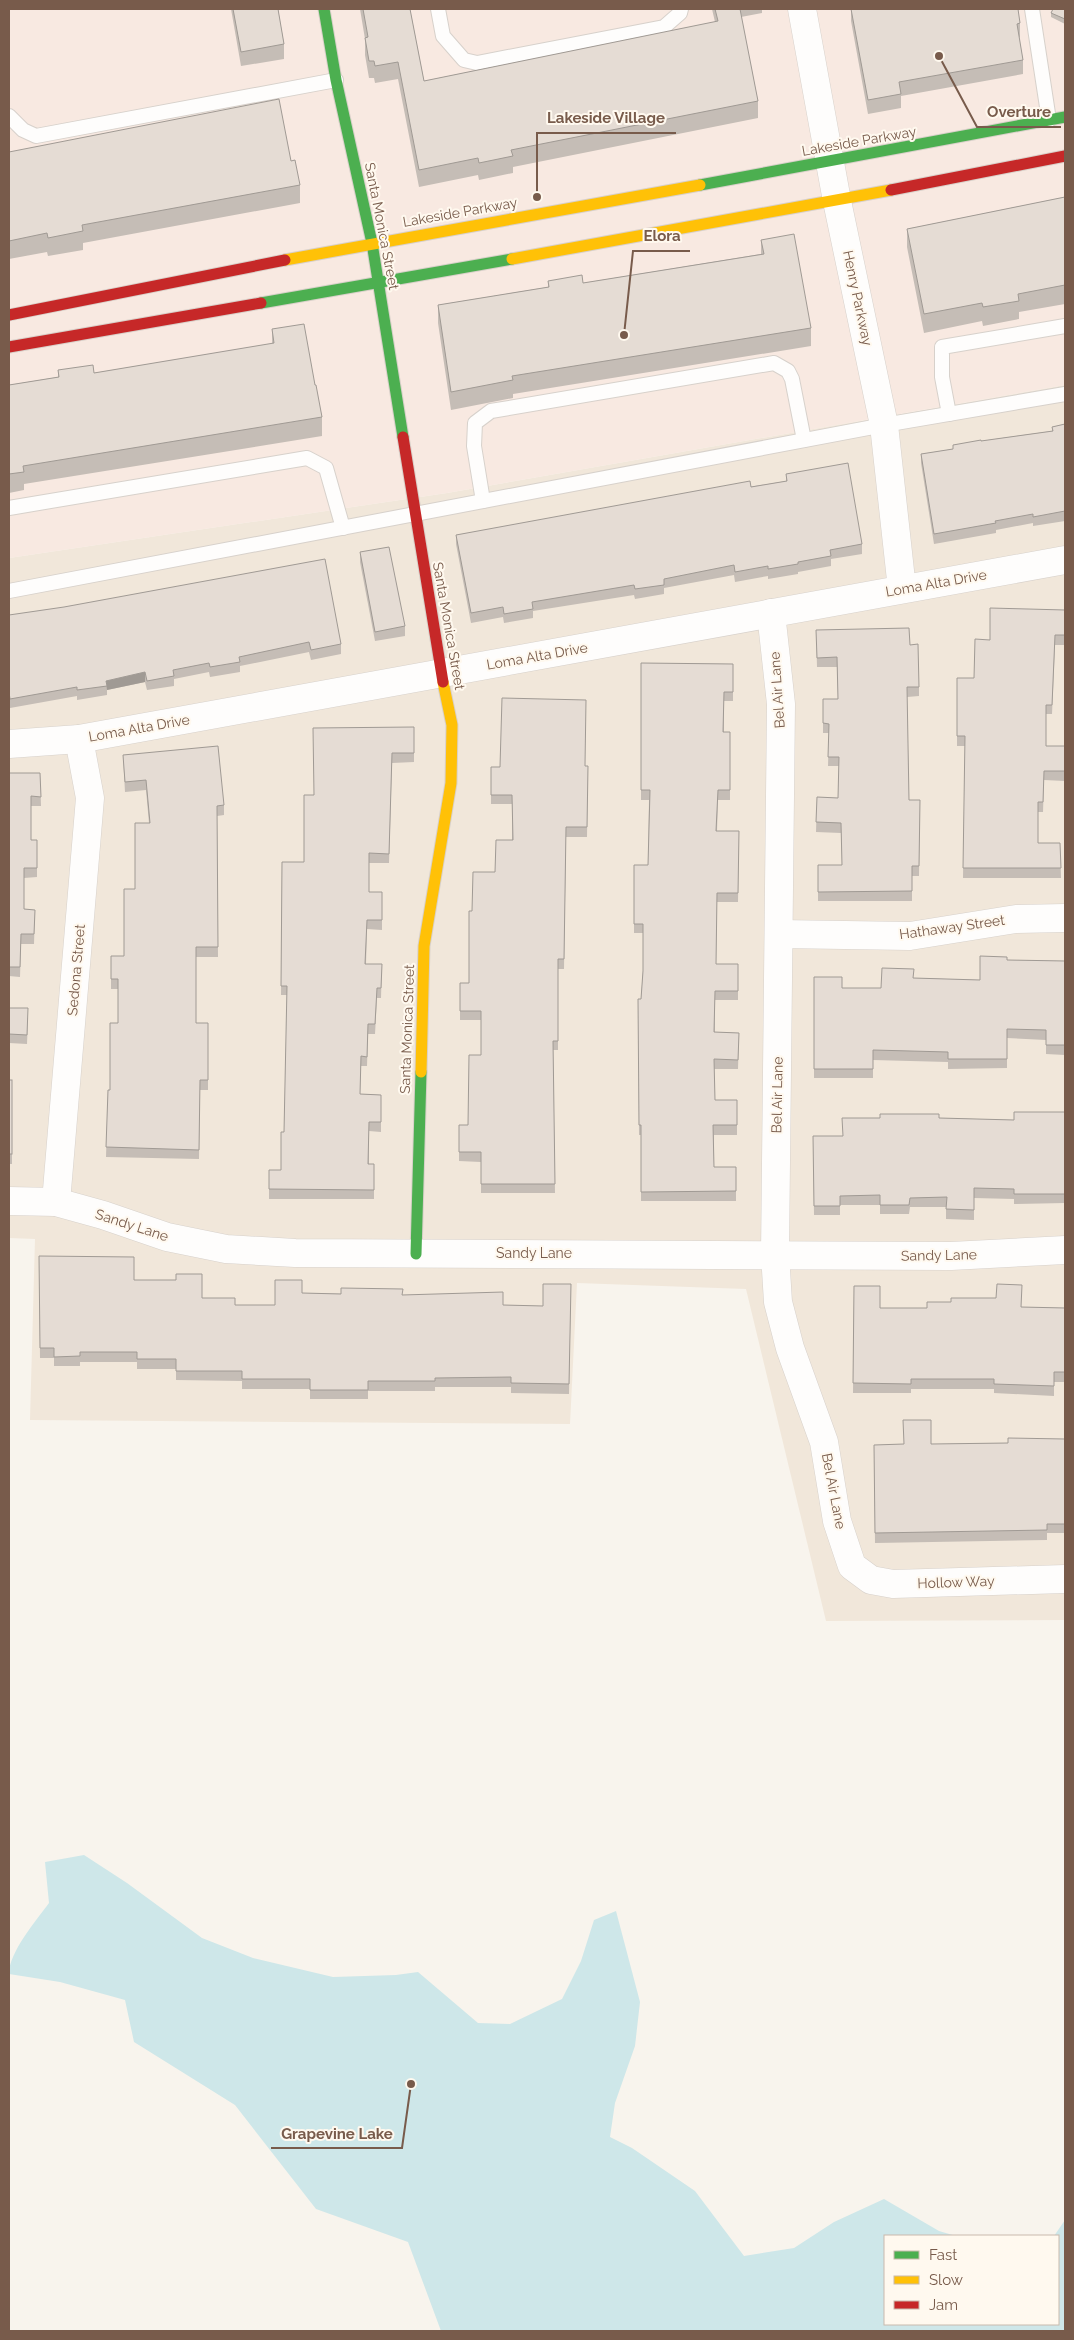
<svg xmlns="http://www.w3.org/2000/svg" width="1074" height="2340" viewBox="0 0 1074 2340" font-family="Raleway,sans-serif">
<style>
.residential{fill:#f1e7da}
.commercial{fill:#f8e9e1}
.water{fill:#cee7e9}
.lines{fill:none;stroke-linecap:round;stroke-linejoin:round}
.lane-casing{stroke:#d7d1cb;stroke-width:16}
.street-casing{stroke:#d7d1cb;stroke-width:29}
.fast-casing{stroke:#d8d0c9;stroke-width:13}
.slow-casing{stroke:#d8d0c9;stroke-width:13}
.jam-casing{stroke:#d8d0c9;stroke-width:13}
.lane{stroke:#fefdfc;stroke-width:14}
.street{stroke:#fefdfc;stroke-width:28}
.fast{stroke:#4caf50;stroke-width:11}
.slow{stroke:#ffc107;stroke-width:11}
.jam{stroke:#c62828;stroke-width:11}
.wall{fill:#c5bdb6}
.shaded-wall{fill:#a09a94}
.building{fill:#e5dcd4;stroke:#a09a94}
.labels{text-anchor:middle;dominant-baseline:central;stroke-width:4;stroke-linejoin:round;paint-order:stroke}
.street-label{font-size:14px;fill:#785b4b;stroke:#fff9ef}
.leader{fill:none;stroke:#785b4b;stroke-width:2}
.callout-dot{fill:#785b4b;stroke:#fff9ef;stroke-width:2}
.callout-label{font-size:15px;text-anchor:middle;font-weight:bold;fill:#785b4b;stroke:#fff9ef;stroke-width:4;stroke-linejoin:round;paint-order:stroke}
</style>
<rect width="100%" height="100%" fill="#f8f4ed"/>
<polygon class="residential" points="1065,385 1065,1620 826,1621 746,1289 577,1283 570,1424 30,1420 35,1239 9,1238 9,558 447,493"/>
<polygon class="commercial" points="9,9 1065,9 1065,385 447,493 9,558"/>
<path class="water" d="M84 1855 127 1883 202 1938 253 1958 333 1977 396 1975 418 1972 478 2023 510 2024 562 1999 581 1961 594 1920 616 1911 640 2002 635 2046 615 2103 610 2137 632 2148 695 2191 744 2256 794 2248 834 2222 884 2199 939 2231 956 2236H885V2324H1058V2236H1054L1065 2220V2331H441L408 2242 316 2209 235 2105 134 2042 125 2000 60 1982 9 1974C9 1952 36 1921 49 1903L45 1862Z"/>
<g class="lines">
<defs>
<g id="lane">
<polyline points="438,9 443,36 464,60 477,63 664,27 680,13 681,9"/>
<polyline points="1032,9 1049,120"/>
<polyline points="9,116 23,130 36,136 336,80"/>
<polyline points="949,414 942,377 942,347 1065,326"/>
<polyline points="483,501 474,446 475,423 491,411 774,363 788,371 792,379 804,440"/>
<polyline points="9,508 307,458 326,468 343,528"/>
<polyline points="9,591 884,425 1065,394"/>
</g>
<g id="street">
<polyline points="802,9 837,201 884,425 902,589"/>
<polyline points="771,613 781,704 775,1254 778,1302 790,1348 824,1442 837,1521 852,1566 871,1580 893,1584 1065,1579"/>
<polyline points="9,744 79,739 1065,560"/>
<polyline points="779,934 910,936 1016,919 1065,918"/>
<polyline points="9,1201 56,1202 103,1215 167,1237 226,1249 295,1253 951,1256 1065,1250"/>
<polyline points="56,1202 90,798 79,739"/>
</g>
<g id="fast">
<polyline points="324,9 336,80 372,243 403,437"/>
<polyline points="700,185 1065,117"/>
<polyline points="261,303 512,259"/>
<polyline points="416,1254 421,1072"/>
</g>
<g id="slow">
<polyline points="512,259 891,190"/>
<polyline points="285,260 700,185"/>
<polyline points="421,1072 424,946 451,783 452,725 443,682"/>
</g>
<g id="jam">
<polyline points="891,190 1065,156"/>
<polyline points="9,315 285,260"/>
<polyline points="9,347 261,303"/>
<polyline points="403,437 443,682"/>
</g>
</defs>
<use href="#lane" class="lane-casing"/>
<use href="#street" class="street-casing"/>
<use href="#fast" class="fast-casing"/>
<use href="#slow" class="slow-casing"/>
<use href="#jam" class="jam-casing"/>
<use href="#lane" class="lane"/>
<use href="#street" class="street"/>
<use href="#fast" class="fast"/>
<use href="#slow" class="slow"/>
<use href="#jam" class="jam"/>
</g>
<g class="wall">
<polygon points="231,9 278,9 284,44 284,59 241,66"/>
<polygon points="360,9 410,9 424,81 715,22 712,9 762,9 762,13 741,17 758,101 758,118 513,167 513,173 479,180 478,175 419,187 398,79 375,83 374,78 369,78 365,55 365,39"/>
<polygon points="851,9 1020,23 1020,37 1019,38 1023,60 1023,74 901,96 901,108 868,114 851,21"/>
<polygon points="1065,9 1065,24 1051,17 1051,13"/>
<polygon points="9,152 291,161 300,185 300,203 83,243 83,250 48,256 47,252 9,259"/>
<polygon points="1065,197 1065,304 1019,312 1019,319 983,326 982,321 924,333 907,247 907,229"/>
<polygon points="761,240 811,328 811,346 513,394 513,398 451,410 438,323 438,305 548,287 548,281 583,283 761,254"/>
<polygon points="272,329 315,385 322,417 322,436 24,484 24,490 9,493 9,385 58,377 58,370 94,373 272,344"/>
<polygon points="1065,424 1065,521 1033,526 1033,523 996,530 996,533 934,544 921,463 921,454 953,449 953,445 981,441 1052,431 1052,427"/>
<polygon points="786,474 862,544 862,554 831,559 831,566 798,572 798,574 768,579 768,576 735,582 734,575 664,588 664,594 635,599 634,595 533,611 533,618 504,623 503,617 471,623 456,544 456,535 786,481"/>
<polygon points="360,552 405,626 405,636 375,641 360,562"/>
<polygon points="1065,610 1065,645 1055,645 1052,714 1046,714 1046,746 1065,746 1065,781 1044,780 1043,812 1038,812 1038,843 1060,843 1061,878 963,878 965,746 957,746 957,678 974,678"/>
<polygon points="9,615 341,644 341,654 311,660 309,652 240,666 240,672 210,677 209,672 174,679 174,686 147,690 145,682 107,690 107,695 77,700 77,696 10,708 9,702"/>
<polygon points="816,630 910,645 919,687 919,696 907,697 909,800 920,800 919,876 912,876 912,901 818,901 818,865 842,865 841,833 816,832 817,797 838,798 839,766 828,766 829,733 823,733 823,699 838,699 837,667 817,667"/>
<polygon points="641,663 733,664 733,701 724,701 724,732 730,732 730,800 718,800 717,831 739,831 738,902 717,902 716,964 738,964 738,1000 715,1000 715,1032 739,1033 738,1069 714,1069 715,1100 737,1100 737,1135 714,1135 714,1167 736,1167 736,1201 641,1201 641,1135 639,1135 638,999 641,999 643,971 643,933 634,933 634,865 648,865 649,800 641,800"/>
<polygon points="414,727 414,762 392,763 389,863 369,863 369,892 382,892 382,930 367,929 366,964 382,964 381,998 377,998 375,1034 368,1034 367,1066 361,1066 360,1094 381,1095 381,1132 369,1131 369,1164 374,1164 374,1199 269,1199 269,1170 281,1170 284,1132 287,995 281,995 282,862 304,862 314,795"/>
<polygon points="123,755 224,805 224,815 217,816 218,957 196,957 196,1023 208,1023 208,1090 200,1090 199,1159 106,1157 108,1090 110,1090 118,1023 118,989 111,989 111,956 124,956 135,889 149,823 146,790 125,792"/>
<polygon points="588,766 587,837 566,837 564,969 558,969 558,1050 553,1050 555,1193 481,1193 481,1162 459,1161 459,1125 468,1125 481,1055 481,1020 460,1020 460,983 469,983 472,911 495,872 512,840 512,804 491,804 491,767"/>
<polygon points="9,773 40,773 41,806 31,806 31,840 37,840 37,877 24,878 24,909 35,910 34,944 21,944 20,977 9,976"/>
<polygon points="1007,960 1065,961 1065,1055 1046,1054 1046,1040 1007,1038 1007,1068 948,1069 948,1062 873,1060 873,1078 814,1078 814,977 842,988 881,988 914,978 980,980"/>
<polygon points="9,1008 28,1018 27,1044 9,1043"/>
<rect x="9" y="1080" width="3" height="84"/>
<polygon points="1065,1112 1065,1203 1014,1204 1014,1199 974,1198 974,1220 946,1219 946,1207 910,1207 909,1214 880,1214 880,1205 840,1205 840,1215 814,1215 813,1136 843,1136 939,1118 1014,1120"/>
<polygon points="39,1256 202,1298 235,1305 275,1305 302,1293 402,1295 503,1305 543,1306 571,1284 569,1394 511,1393 511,1387 435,1387 435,1391 368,1391 368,1399 310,1399 310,1389 242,1389 242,1381 176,1380 176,1369 137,1369 137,1362 80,1362 80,1366 54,1366 54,1358 40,1358"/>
<polygon points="854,1286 880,1308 927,1308 951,1302 1022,1307 1065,1308 1065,1382 1054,1382 1054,1396 994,1393 994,1389 911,1389 911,1393 853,1393"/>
<polygon points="1065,1439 1065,1533 1047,1533 1047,1540 875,1543 874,1445 1008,1443"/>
</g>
<polygon class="shaded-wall" points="145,672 145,682 107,690 106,681"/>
<g class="building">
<polygon points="233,9 278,9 284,44 241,52"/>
<polygon points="363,9 410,9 424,81 718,21 715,9 740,9 758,101 511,150 513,156 479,163 478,158 419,170 398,62 375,66 374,61 369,61 365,38 368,37"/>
<polygon points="851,9 1018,9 1020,23 1017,24 1023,60 899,82 901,94 868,100"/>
<polygon points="1053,9 1065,9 1065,19 1051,13"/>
<polygon points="279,99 291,161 295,160 300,185 82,225 83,231 48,238 47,233 9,241 9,152"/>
<polygon points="1065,197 1065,285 1018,294 1019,301 983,307 982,303 924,314 907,229"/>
<polygon points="794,234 811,328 512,376 513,380 451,392 438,305 549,287 548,281 582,275 583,283 764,254 761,240"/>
<polygon points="304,324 315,385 316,385 322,417 23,466 24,472 9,474 9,385 59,377 58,370 93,365 94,373 274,343 272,329"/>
<polygon points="1065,424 1065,511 1033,517 1033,514 995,521 996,523 934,534 921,454 953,449 953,445 981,440 981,441 1053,431 1052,427"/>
<polygon points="848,463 862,544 830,550 831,556 798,562 798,564 768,569 768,566 735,572 734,565 664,579 664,585 635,589 634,585 532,602 533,609 504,614 503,607 471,613 456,535 750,481 751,487 787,481 786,474"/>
<polygon points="389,547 405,626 375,632 360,552"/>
<polygon points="325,559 341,644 311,650 309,642 239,657 240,662 210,667 209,663 173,670 174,676 147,681 145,672 106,681 107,686 77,690 77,687 10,699 9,692 9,615 64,607"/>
<polygon points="990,608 1065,610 1065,635 1055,635 1052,705 1046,705 1046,746 1065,746 1065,771 1044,771 1043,802 1038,802 1038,843 1060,843 1061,868 963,868 965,736 957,736 957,678 974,678 975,639 990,640"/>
<polygon points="909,628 910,645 918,644 919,687 907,687 909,800 920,800 919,866 912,866 912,891 818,892 818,865 842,865 841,823 816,822 817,797 838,798 839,757 828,757 829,724 823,723 823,699 838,699 837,657 817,658 816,630"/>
<polygon points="641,663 733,664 733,692 724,692 723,732 730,732 730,790 718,790 716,831 739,831 738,893 717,893 716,964 738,964 738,991 715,991 714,1032 739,1033 738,1060 714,1059 715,1100 737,1100 737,1125 713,1125 714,1167 736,1167 736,1191 641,1192 641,1125 639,1125 638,999 641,999 643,971 643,924 634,924 634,865 648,865 650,790 641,790"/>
<polygon points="502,698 586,700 585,766 588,766 587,827 566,827 564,959 558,959 558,1041 553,1041 555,1184 481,1184 481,1152 459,1152 459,1125 468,1125 469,1055 481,1055 481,1011 460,1011 460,983 469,983 469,911 472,911 473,872 495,872 496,840 513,840 512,795 491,795 491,767 500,767"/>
<polygon points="414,727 414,753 392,753 389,854 369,853 369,892 382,892 382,920 367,920 365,964 382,964 381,988 377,988 375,1024 368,1024 367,1057 361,1056 360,1094 381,1095 381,1122 369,1122 368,1164 374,1164 374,1190 269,1189 269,1170 281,1170 281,1132 284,1132 287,986 281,986 282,862 304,862 304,795 314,795 313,728"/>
<polygon points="218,746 224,805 217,806 218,947 196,947 196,1023 208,1023 208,1080 200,1080 199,1150 106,1147 108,1090 110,1090 110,1023 118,1023 118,979 111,979 111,956 124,956 124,889 135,889 135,823 150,823 146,780 125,782 123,755"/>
<polygon points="9,773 40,773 41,797 31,796 31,840 37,840 37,868 24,868 24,909 35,910 34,934 21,934 20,967 9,967"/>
<polygon points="980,956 1007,957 1007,960 1065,961 1065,1045 1046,1045 1046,1030 1007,1029 1007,1059 948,1059 948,1052 873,1050 873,1069 814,1069 814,977 842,977 842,988 881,988 882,968 914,969 913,978 980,980"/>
<polygon points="9,1008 28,1008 27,1035 9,1034"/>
<rect x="9" y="1080" width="3" height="74"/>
<polygon points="1014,1112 1065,1112 1065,1194 1014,1194 1014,1189 974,1188 974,1210 946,1209 947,1197 910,1198 909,1205 880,1205 880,1195 840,1196 840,1206 814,1206 813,1136 843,1136 842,1118 880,1118 880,1114 939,1114 939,1118 1014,1120"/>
<polygon points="39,1256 134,1257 134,1280 176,1280 176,1274 202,1274 202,1298 235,1298 235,1305 275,1305 275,1280 302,1280 302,1293 341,1294 341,1288 403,1289 402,1295 503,1292 503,1305 543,1306 543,1284 571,1284 569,1384 511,1383 511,1377 435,1378 435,1381 368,1381 368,1390 310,1390 310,1379 242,1379 242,1371 176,1371 176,1359 137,1359 137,1352 80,1352 80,1356 54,1357 54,1348 40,1348"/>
<polygon points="997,1284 1022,1285 1021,1307 1065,1308 1065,1372 1054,1372 1054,1386 994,1384 994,1379 911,1379 911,1384 853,1383 854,1286 880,1286 880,1308 927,1308 927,1302 951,1302 951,1298 996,1298"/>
<polygon points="903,1420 931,1420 931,1444 1008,1443 1008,1438 1065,1439 1065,1524 1047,1524 1047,1530 875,1533 874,1445 904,1444"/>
</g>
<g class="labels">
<g class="street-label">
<text transform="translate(859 141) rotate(-10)">Lakeside Parkway</text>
<text transform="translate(460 212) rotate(-10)">Lakeside Parkway</text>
<text transform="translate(382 226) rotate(79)">Santa Monica Street</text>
<text transform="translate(858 298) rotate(78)">Henry Parkway</text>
<text transform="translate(936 583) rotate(-10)">Loma Alta Drive</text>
<text transform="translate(449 626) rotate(80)">Santa Monica Street</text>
<text transform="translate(537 656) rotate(-10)">Loma Alta Drive</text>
<text transform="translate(777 690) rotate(-94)">Bel Air Lane</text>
<text transform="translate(139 728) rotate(-10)">Loma Alta Drive</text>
<text transform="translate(952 927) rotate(-8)">Hathaway Street</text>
<text transform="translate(76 970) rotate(-85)">Sedona Street</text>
<text transform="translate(407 1029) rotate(-88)">Santa Monica Street</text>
<text transform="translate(777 1095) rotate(-89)">Bel Air Lane</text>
<text transform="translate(132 1225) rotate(18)">Sandy Lane</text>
<text x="534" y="1253">Sandy Lane</text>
<text transform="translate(939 1255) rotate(-1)">Sandy Lane</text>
<text transform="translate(834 1491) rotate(79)">Bel Air Lane</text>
<text transform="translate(956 1582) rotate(-2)">Hollow Way</text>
</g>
</g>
<path class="leader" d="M939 56L977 127H1061M537 197L537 133H676M624 335L633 251H690M411 2084L402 2148H271"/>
<g class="callout-dot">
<circle cx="939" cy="56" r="5"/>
<circle cx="537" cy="197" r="5"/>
<circle cx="624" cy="335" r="5"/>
<circle cx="411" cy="2084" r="5"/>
</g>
<g class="callout-label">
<text x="1019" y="117">Overture</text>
<text x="606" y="123">Lakeside Village</text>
<text x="662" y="241">Elora</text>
<text x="337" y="2139">Grapevine Lake</text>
</g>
<rect width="1074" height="2340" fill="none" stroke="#785b4b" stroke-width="20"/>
<rect x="884" y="2235" width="175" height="90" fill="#fff9ef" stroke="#c9baad"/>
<rect x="894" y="2251" width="25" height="8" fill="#4caf50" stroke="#c9baad"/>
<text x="929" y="2260" font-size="15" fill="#785b4b">Fast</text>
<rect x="894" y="2276" width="25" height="8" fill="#ffc107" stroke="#c9baad"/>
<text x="929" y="2285" font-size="15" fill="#785b4b">Slow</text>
<rect x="894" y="2301" width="25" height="8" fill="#c62828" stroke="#c9baad"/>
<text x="929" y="2310" font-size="15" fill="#785b4b">Jam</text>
</svg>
